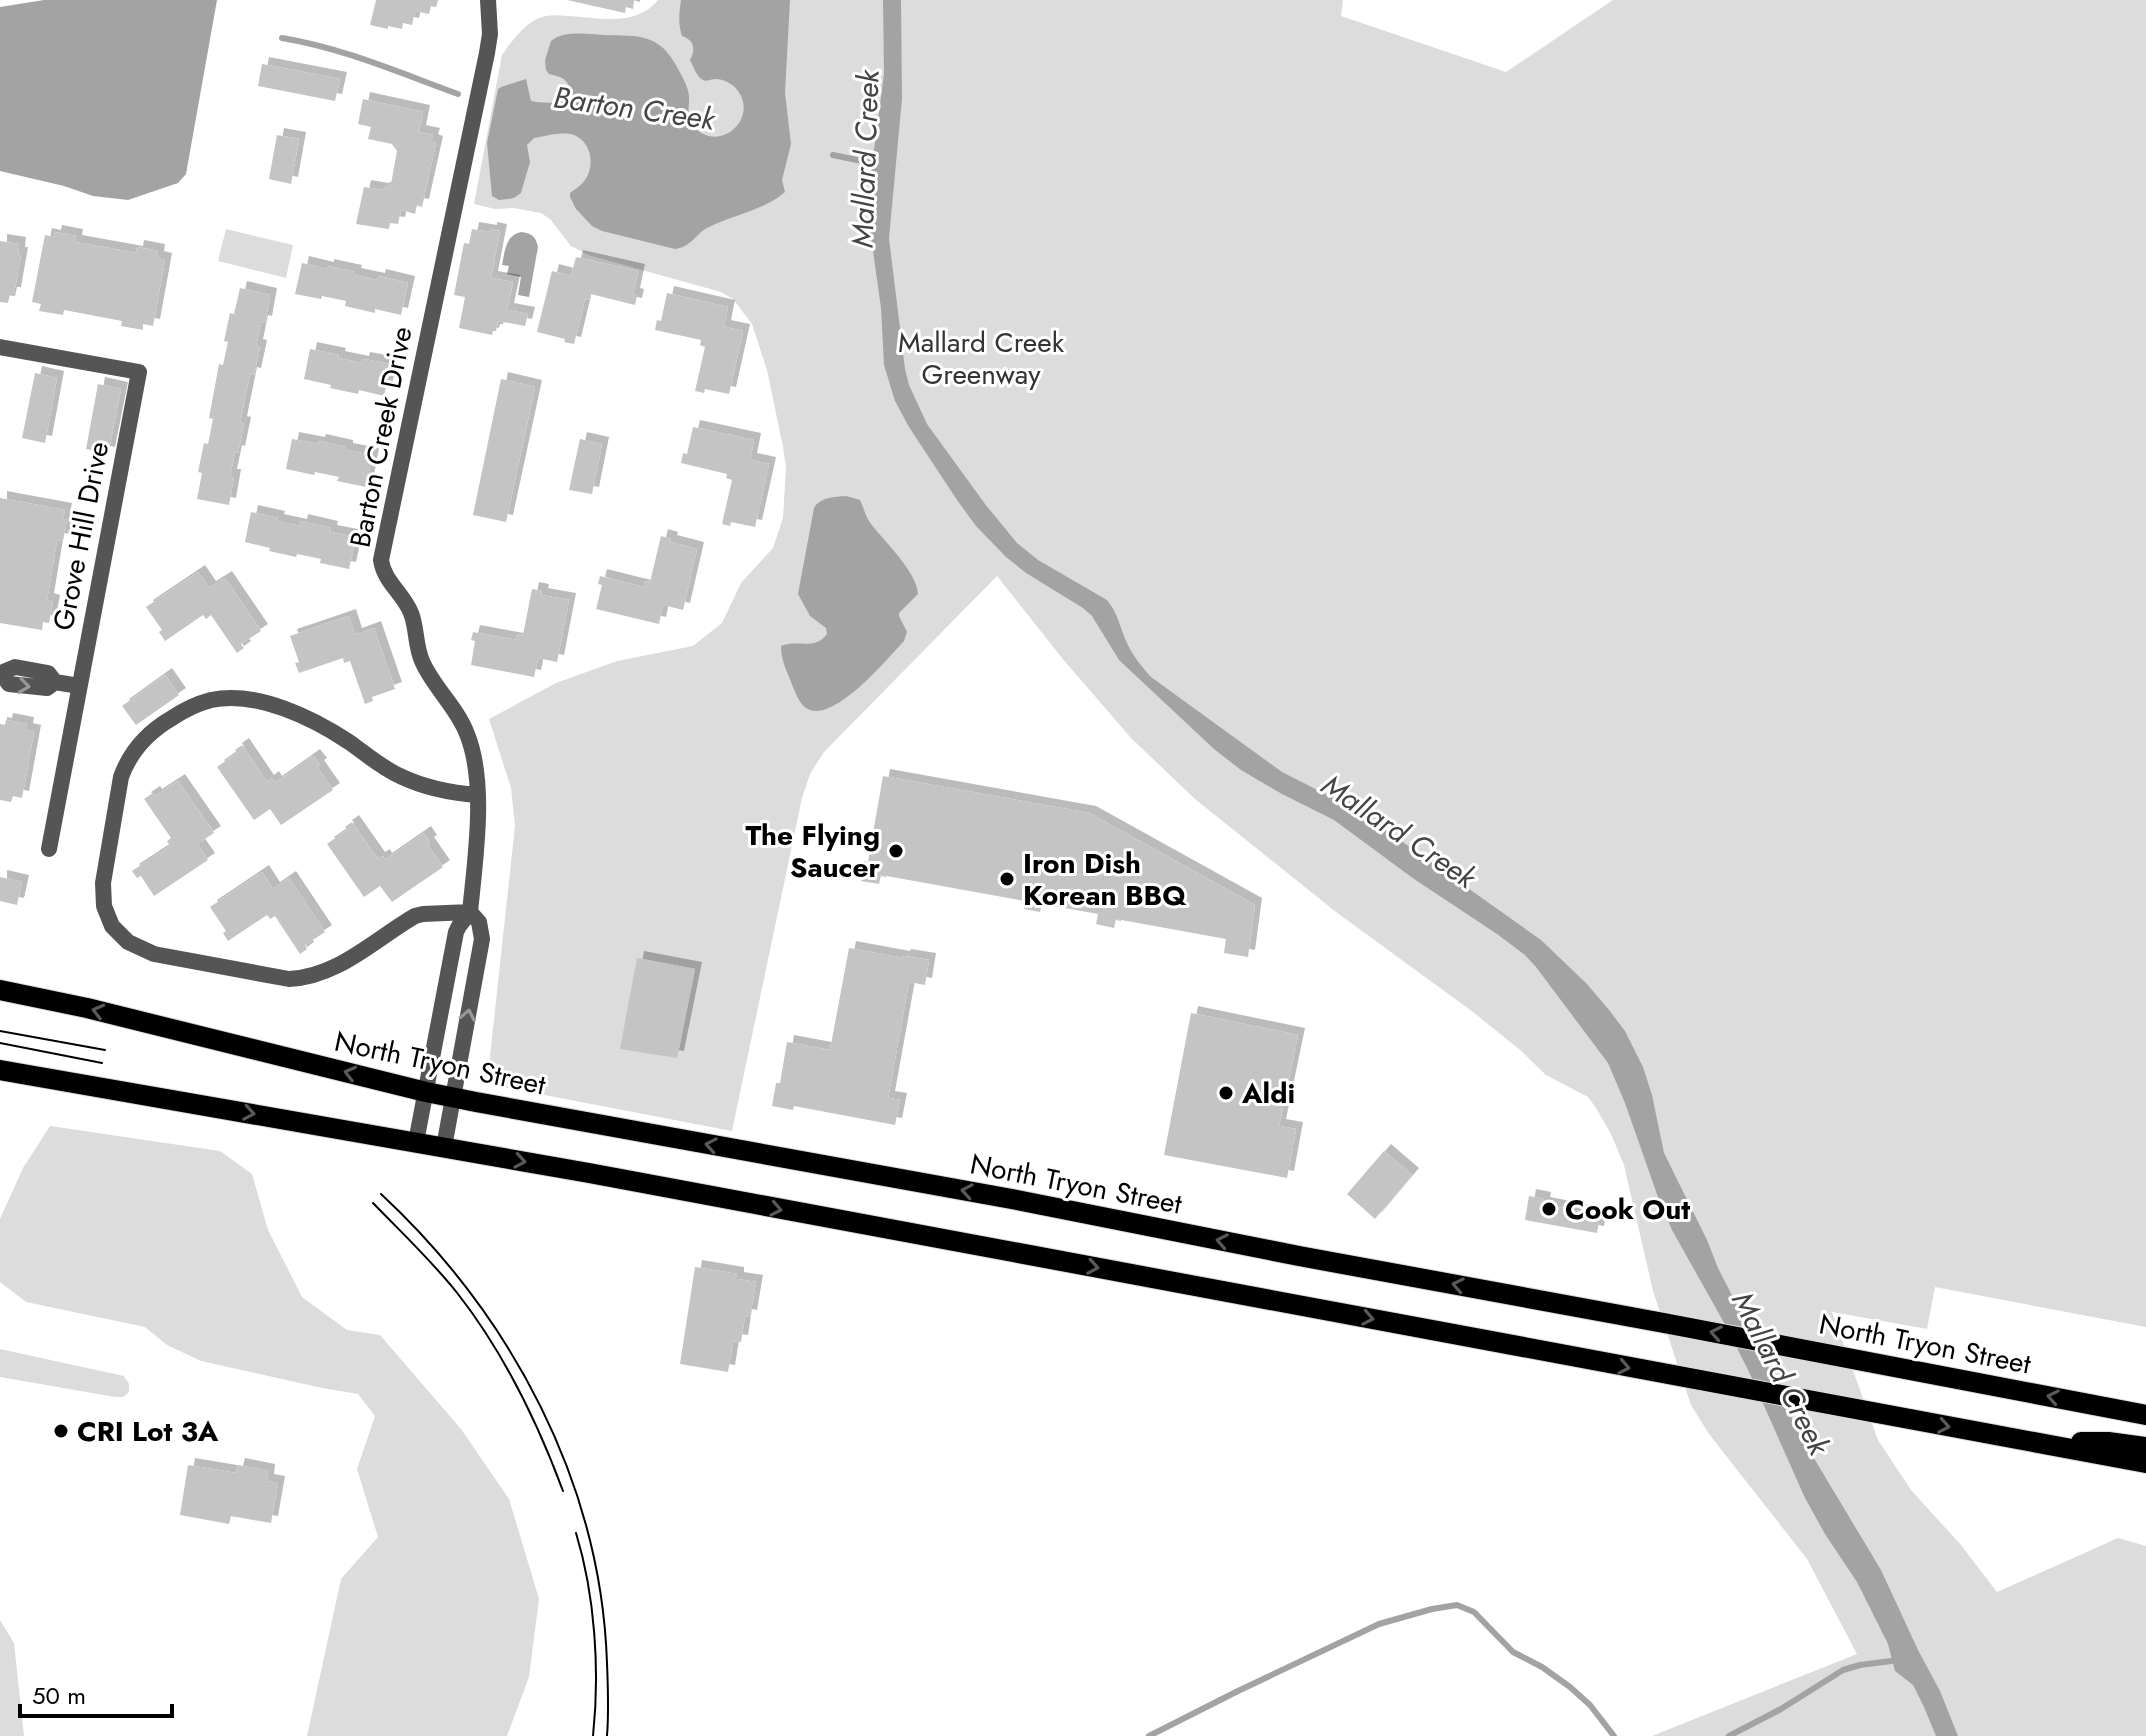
<svg xmlns="http://www.w3.org/2000/svg" width="2146" height="1736" viewBox="0 0 2146 1736" font-family="Jost,sans-serif">
<style>
.green{fill:#dcdcdc}
.water{fill:#a3a3a3}
.lines{fill:none;stroke-linecap:round;stroke-linejoin:round}
.stream{stroke:#a3a3a3;stroke-width:6}
.building{fill:#c4c4c4;filter:url(#shadow)}
.primary-casing{stroke:#dbdbdb;stroke-width:22}
.minor{stroke:#555;stroke-width:16}
.primary{stroke:#000;stroke-width:20}
.tram{stroke:#000;stroke-width:2}
.oneway{stroke:#999}
.oneway2{stroke:#595959}
.poi-dot{fill:#000;stroke:#fff;stroke-width:3}
.labels{text-anchor:middle;dominant-baseline:central;stroke-width:6;stroke-linejoin:round;paint-order:stroke}
.park-label{font-size:28px;fill:#333;stroke:#fff}
.street-label{font-size:28px;fill:#000;stroke:#fff}
.poi-label{font-size:28px;font-weight:bold;fill:#000;stroke:#fff;text-anchor:start}
.water-label{font-size:30px;font-style:italic;fill:#444;stroke:#fff}
</style>
<defs>
<filter id="shadow"><feDropShadow dx="7" dy="-7" stdDeviation="0" flood-color="#0004"/></filter>
</defs>
<rect width="100%" height="100%" fill="#fff"/>
<g class="green">
<path d="M658 0H1343L1341 16 1506 72 1613 0H2146V1327L1935 1287 1927 1329 1832 1312 1878 1440 1911 1490 1961 1545 1997 1592 2118 1538 2146 1546V1736H1652L1857 1654 1807 1559 1709 1434 1691 1405 1653 1291 1624 1165 1611 1134 1596 1108 1588 1097 1546 1075 1519 1049 1473 1012 1336 912 1195 799 1131 738 1062 658 997 576 824 752 810 774 802 798 732 1131 487 1084 515 826 511 788 489 719 556 683 617 661 693 646 722 623 741 583 773 548 783 518 786 467 783 447 767 370 752 324 733 299 721 292 588 255 571 246 550 219 541 213 514 208 495 209 474 204 502 55C511 42 523 26 537 19 547 14 558 15 569 16 600 18 636 27 658 0Z"/>
<polygon points="226,229 293,245 286,278 218,261"/>
<polygon points="50,1126 220,1151 252,1174 268,1230 302,1297 347,1330 380,1335 461,1429 509,1499 539,1599 529,1677 507,1736 307,1736 341,1579 378,1537 357,1469 375,1416 358,1394 322,1388 201,1361 167,1345 145,1327 26,1302 0,1282 0,1219 23,1168"/>
<polygon points="0,1349 124,1376 129,1384 129,1392 123,1397 115,1397 0,1377"/>
<polygon points="0,1620 14,1643 24,1736 0,1736"/>
</g>
<g class="water">
<polygon points="44,0 217,0 186,174 178,183 128,200 93,196 64,186 0,171 0,7"/>
<path d="M681 0H790L785 93 791 144 782 180 785 192C763 211 732 215 707 228 695 235 691 247 675 249L602 231 592 226 576 209 570 197V193C575 189 581 186 585 180 595 166 592 142 574 135 561 131 546 136 534 138L527 145 530 162 521 193 514 198 508 199 499 200 492 196 487 143 498 89 501 87 526 79 531 101C542 103 556 104 566 99 574 82 564 77 549 74L546 70 545 60 551 41C564 30 587 34 604 35 639 36 659 33 677 67 682 76 688 86 689 96 690 109 684 118 697 130 721 150 755 121 740 94 735 85 725 79 715 79 712 79 706 82 703 80 697 78 693 65 690 60 696 49 694 40 682 36 678 23 679 14 681 0Z"/>
<path d="M883 0H901L902 99 889 238 905 369 909 385 927 424 985 504 1017 543 1038 560 1107 600C1118 613 1120 628 1127 643 1133 656 1142 667 1151 677L1282 772 1359 811 1541 940 1587 984 1609 1010 1625 1031 1643 1067 1652 1095 1664 1153 1707 1240 1718 1268 1773 1376 1797 1430 1881 1570 1918 1650 1940 1691 1958 1736H1936L1924 1707 1913 1685 1895 1671 1888 1644 1857 1582 1825 1534 1805 1498 1750 1374 1727 1328 1672 1230 1659 1200 1625 1103 1608 1063 1536 967 1525 955 1497 934 1414 879 1334 820 1282 794 1241 770 1214 749 1119 660 1092 616 1083 608 1026 573 1006 557 976 526 957 500 909 427 895 401 884 365 881 308 870 229 868 195 884 74Z"/>
<path d="M521 232C531 233 536 236 538 247L529 297 518 295 521 277 507 274 509 266 502 265C505 251 505 236 521 232Z"/>
<path d="M846 496 860 500C864 508 865 516 871 524 885 542 917 572 918 594L899 613V616L907 632 904 641C888 658 832 726 806 708 800 704 796 694 793 687 788 673 781 662 781 646 797 639 815 651 827 634L826 628 810 616 798 594 814 508C820 497 835 497 846 496Z"/>
</g>
<g class="lines">
<g class="stream">
<path d="M282 38C343 48 400 73 458 94"/>
<polyline points="833,155 876,164"/>
<polyline points="1149,1736 1238,1691 1379,1624 1432,1609 1457,1605 1474,1612 1513,1652 1542,1667 1570,1687 1590,1705 1614,1736"/>
<polyline points="1729,1736 1781,1709 1843,1670 1860,1665 1899,1660"/>
</g>
</g>
<g class="building">
<polygon points="376,0 438,0 436,7 431,6 429,14 415,11 412,25 403,23 402,29 388,26 388,29 370,25"/>
<polygon points="567,0 634,0 633,9 626,7 625,13"/>
<polygon points="262,64 340,79 335,101 258,86"/>
<polygon points="363,99 423,112 419,132 433,135 431,141 436,143 422,206 417,205 415,214 401,210 398,224 390,223 389,229 356,224 364,187 382,190 391,184 397,151 392,144 368,139 371,127 358,124"/>
<polygon points="277,135 299,139 291,184 269,179"/>
<polygon points="472,229 490,232 490,229 500,231 491,278 513,282 507,310 528,314 525,326 498,321 496,331 493,331 492,335 459,328 465,297 454,295 464,243 469,244"/>
<polygon points="55,232 76,236 75,242 136,253 137,247 158,251 157,258 165,260 153,326 143,324 143,330 121,326 122,321 64,310 63,315 39,311 41,304 32,302 45,235 54,237"/>
<polygon points="0,241 19,244 18,254 21,254 14,294 10,294 8,303 0,302"/>
<polygon points="576,257 638,271 633,295 637,296 635,305 591,294 589,300 585,299 574,344 564,342 565,339 537,332 552,271 571,276"/>
<polygon points="302,263 327,269 327,266 355,272 354,275 378,280 379,276 408,283 401,315 375,309 375,313 345,306 346,301 322,296 321,299 295,294"/>
<polygon points="240,288 270,295 265,323 261,322 256,346 260,347 254,375 250,374 240,423 244,424 238,453 235,452 230,476 234,476 229,505 197,499 202,473 198,472 204,443 208,444 213,419 209,418 219,364 223,365 228,342 224,341 230,313 234,314"/>
<polygon points="667,293 728,307 724,327 743,331 729,394 705,389 704,393 695,391 705,347 700,345 701,340 655,330 657,320 661,321"/>
<polygon points="310,349 339,355 338,358 362,363 363,359 391,364 384,396 359,390 358,394 330,388 331,385 304,379"/>
<polygon points="35,373 57,378 45,443 22,438"/>
<polygon points="501,379 535,387 506,522 473,515"/>
<polygon points="98,384 121,389 108,454 86,449"/>
<polygon points="693,427 754,440 750,460 769,464 755,527 731,522 730,526 722,524 732,480 726,478 727,474 681,463 683,453 687,454"/>
<polygon points="292,439 318,444 319,441 346,447 346,450 372,455 366,487 337,481 339,477 315,472 314,475 286,469"/>
<polygon points="580,439 602,444 592,494 569,490"/>
<polygon points="0,498 65,510 63,519 67,520 63,541 57,540 47,600 53,602 49,623 43,622 42,630 0,623"/>
<polygon points="251,512 278,518 277,521 300,526 301,521 331,528 330,532 356,537 349,569 320,563 321,559 297,554 296,557 269,551 270,548 245,542"/>
<polygon points="661,536 671,539 670,542 697,549 683,610 663,605 659,624 596,609 602,585 598,584 600,576 644,587 645,581 650,582"/>
<polygon points="198,572 209,588 225,578 261,631 241,644 244,648 237,653 211,615 206,619 203,615 165,641 159,632 162,630 146,607"/>
<polygon points="532,589 542,591 541,595 569,600 557,662 538,658 534,677 471,665 475,641 471,640 473,632 517,640 518,634 523,635"/>
<polygon points="349,616 355,635 374,628 395,689 372,697 373,701 365,704 350,661 344,663 343,658 299,673 295,663 299,662 290,636"/>
<polygon points="165,675 179,695 136,725 122,706"/>
<polygon points="6,720 27,724 26,730 34,732 22,798 13,796 11,802 0,800 0,724 5,725"/>
<polygon points="242,745 267,782 272,778 275,783 313,756 320,765 317,767 333,790 281,825 270,809 254,820 217,767 237,753 235,750"/>
<polygon points="883,776 1089,813 1255,905 1248,957 1224,953 1226,939 1116,919 1114,928 1096,924 1098,914 1042,904 1040,912 1024,909 1025,901 881,875 879,884 861,881 864,861 868,862"/>
<polygon points="178,781 214,833 197,844 208,860 154,896 141,876 137,878 132,871 170,846 167,841 171,838 144,799 153,793 155,796"/>
<polygon points="352,822 378,859 383,856 385,860 424,833 430,842 427,844 443,867 392,902 380,886 364,897 327,844 347,830 345,827"/>
<polygon points="262,872 273,889 289,878 325,932 305,945 307,949 300,954 275,916 270,919 267,915 228,941 223,933 226,931 210,907"/>
<polygon points="0,877 22,882 17,905 0,901"/>
<polygon points="849,948 903,958 904,956 929,960 925,985 909,982 888,1098 900,1100 895,1125 794,1106 793,1110 772,1106 776,1083 780,1083 787,1042 830,1050"/>
<polygon points="637,958 695,969 677,1058 620,1049"/>
<polygon points="1191,1013 1298,1035 1279,1126 1296,1129 1287,1178 1164,1155"/>
<polygon points="1384,1151 1412,1175 1375,1219 1347,1194"/>
<polygon points="1529,1196 1544,1199 1543,1204 1600,1215 1597,1233 1525,1220"/>
<polygon points="695,1267 737,1274 737,1279 756,1282 750,1317 745,1316 741,1342 733,1341 728,1372 680,1364"/>
<polygon points="188,1465 236,1473 238,1465 268,1471 267,1481 278,1483 271,1523 231,1516 229,1524 180,1515"/>
</g>
<g class="lines">
<defs>
<g id="primary">
<polyline points="0,990 87,1008 426,1092 476,1102 1017,1200 1299,1256 1664,1323 2146,1415"/>
<polyline points="0,1070 589,1173 2146,1463"/>
<polyline points="2081,1442 2108,1442 2146,1447"/>
</g>
</defs>
<use href="#primary" class="primary-casing"/>
<g class="minor">
<polyline points="0,347 139,372 49,849"/>
<polyline points="55,682 47,688 9,684 1,673 15,667 48,673 55,682 79,686"/>
<path d="M478 795C450 793 425 788 400 776 382 768 366 754 349 742 313 718 256 690 211 700 196 704 184 710 172 718 148 732 130 752 121 777L103 883 104 906 112 926 128 942 154 954 289 979C338 977 375 939 415 916L423 914 470 912C475 860 487 783 467 734 457 707 433 687 422 661 415 645 417 628 411 613 403 593 384 582 381 560L487 53 490 34 488 0"/>
<polyline points="416,1142 456,932 459,926 470,912 479,922 482,939 444,1147"/>
</g>
<use href="#primary" class="primary"/>
<g class="tram">
<polyline points="0,1031 105,1050"/>
<polyline points="0,1043 102,1063"/>
<path d="M381 1194C511 1315 601 1483 607 1663 608 1687 609 1712 607 1736"/>
<path d="M373 1203C402 1233 433 1262 458 1294 504 1353 537 1421 563 1491"/>
<path d="M576 1533C595 1595 600 1671 593 1736"/>
</g>
</g>
<defs><path id="oneway-chevron" d="M-2-3.5L2.5 0L-2 3.5" fill="none" stroke-width="1.6" stroke-linecap="round" stroke-linejoin="round" transform="scale(2)"/></defs>
<g class="oneway">
<use href="#oneway-chevron" transform="translate(24 686) rotate(8)"/>
<use href="#oneway-chevron" transform="translate(468 1015) rotate(-79)"/>
</g>
<g class="oneway2">
<use href="#oneway-chevron" transform="translate(98 1011) rotate(-166)"/>
<use href="#oneway-chevron" transform="translate(350 1073) rotate(-166)"/>
<use href="#oneway-chevron" transform="translate(249 1113) rotate(10)"/>
<use href="#oneway-chevron" transform="translate(711 1145) rotate(-170)"/>
<use href="#oneway-chevron" transform="translate(520 1161) rotate(10)"/>
<use href="#oneway-chevron" transform="translate(967 1191) rotate(-170)"/>
<use href="#oneway-chevron" transform="translate(776 1209) rotate(11)"/>
<use href="#oneway-chevron" transform="translate(1222 1241) rotate(-169)"/>
<use href="#oneway-chevron" transform="translate(1093 1267) rotate(10)"/>
<use href="#oneway-chevron" transform="translate(1458 1285) rotate(-169)"/>
<use href="#oneway-chevron" transform="translate(1368 1318) rotate(11)"/>
<use href="#oneway-chevron" transform="translate(1716 1333) rotate(-169)"/>
<use href="#oneway-chevron" transform="translate(1624 1367) rotate(11)"/>
<use href="#oneway-chevron" transform="translate(2053 1397) rotate(-169)"/>
<use href="#oneway-chevron" transform="translate(1944 1426) rotate(10)"/>
</g>
<g class="poi-dot">
<circle cx="896" cy="851" r="8"/>
<circle cx="1007" cy="879" r="8"/>
<circle cx="1226" cy="1093" r="8"/>
<circle cx="1549" cy="1209" r="8"/>
<circle cx="61" cy="1431" r="8"/>
</g>
<g class="labels">
<g class="park-label">
<text x="981" y="342">Mallard Creek<tspan x="981" dy="32">Greenway</tspan></text>
</g>
<g class="street-label">
<text transform="translate(381 437) rotate(-79)">Barton Creek Drive</text>
<text transform="translate(81 536) rotate(-79)">Grove Hill Drive</text>
<text transform="translate(440 1063) rotate(12)">North Tryon Street</text>
<text transform="translate(1076 1184) rotate(11)">North Tryon Street</text>
<text transform="translate(1925 1344) rotate(11)">North Tryon Street</text>
</g>
<g class="poi-label">
<text x="880" y="835" text-anchor="end">The Flying<tspan x="880" dy="32">Saucer</tspan></text>
<text x="1023" y="863">Iron Dish<tspan x="1023" dy="32">Korean BBQ</tspan></text>
<text x="1242" y="1093">Aldi</text>
<text x="1565" y="1209">Cook Out</text>
<text x="77" y="1431">CRI Lot 3A</text>
</g>
<g class="water-label">
<text transform="translate(634 108) rotate(8)">Barton Creek</text>
<text transform="translate(865 159) rotate(-88)">Mallard Creek</text>
<text transform="translate(1399 831) rotate(34)">Mallard Creek</text>
<text transform="translate(1781 1373) rotate(63)">Mallard Creek</text>
</g>
</g>
<path d="M20 1704v12h152v-12" fill="none" stroke="#000000" stroke-width="4"/>
<text x="32" y="1704" font-size="24" fill="#000000" stroke="#ffffff" stroke-width="6" paint-order="stroke">50 m</text>
</svg>
